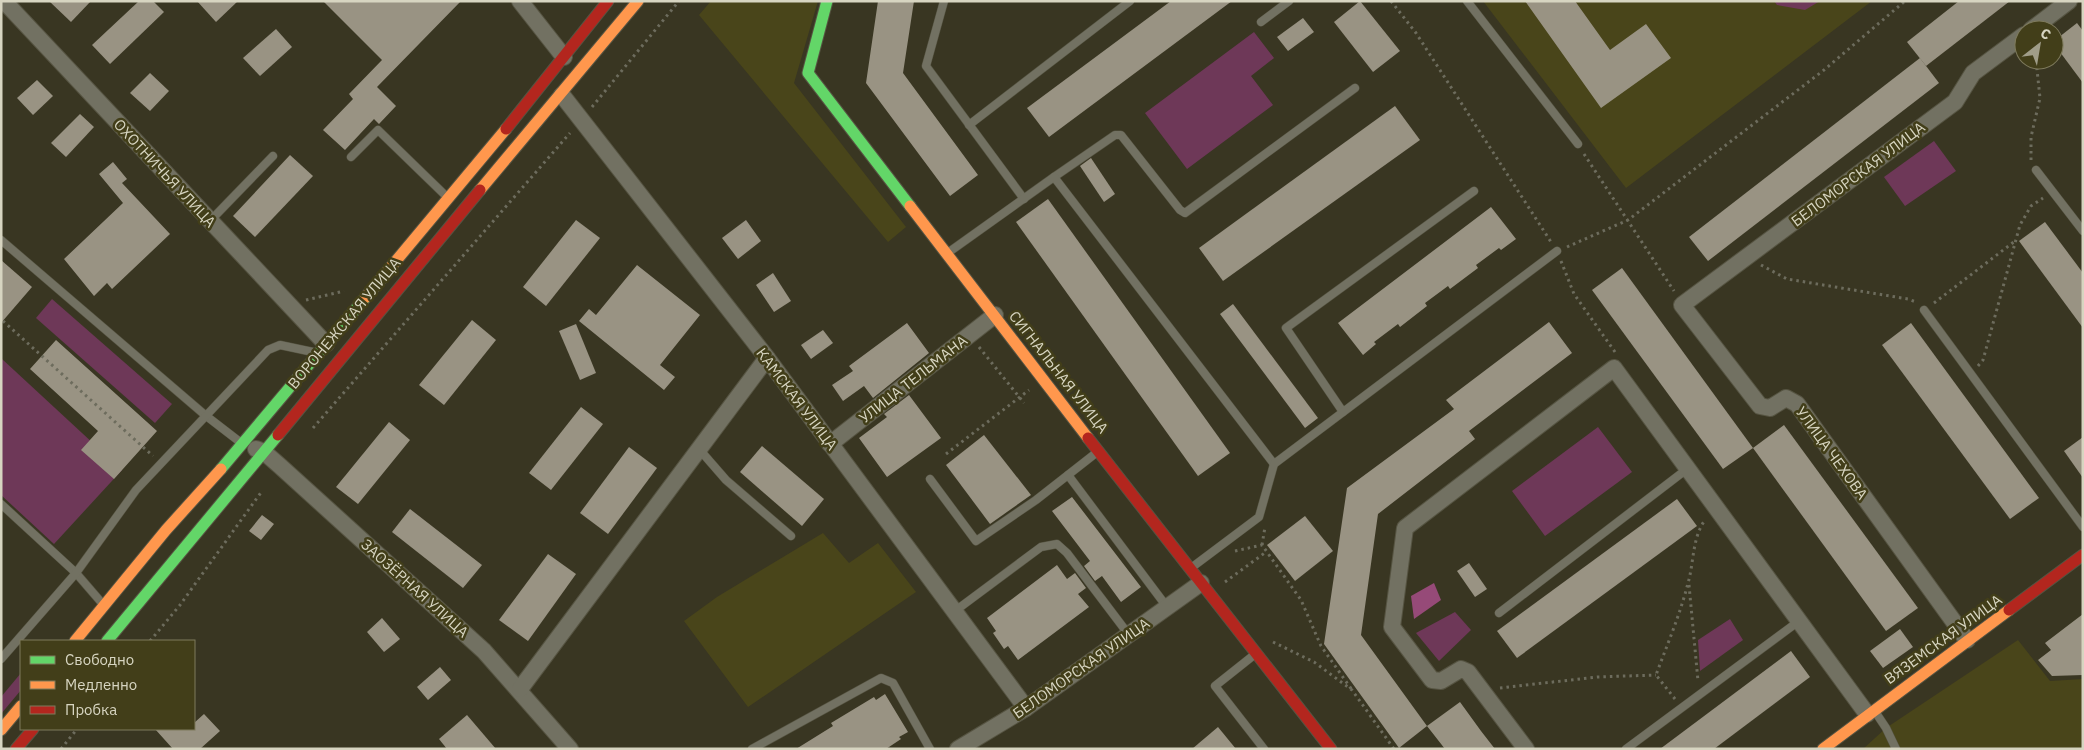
<svg xmlns="http://www.w3.org/2000/svg" width="2084" height="750" viewBox="0 0 2084 750" font-family="'IBM Plex Sans',sans-serif">
<style>
.built{fill:#49451a}
.green{fill:#6e3858}
.forest{fill:#964a78}
.building{fill:#999383}
.lines{fill:none;stroke-linecap:round;stroke-linejoin:round}
.lane-casing{stroke:#565442;stroke-width:9}
.street-casing{stroke:#565442;stroke-width:18}
.fast-casing{stroke:#565442;stroke-width:13}
.slow-casing{stroke:#565442;stroke-width:13}
.jam-casing{stroke:#565442;stroke-width:13}
.path{stroke:#6d6c5d;stroke-width:3;stroke-dasharray:2.5 4;stroke-linecap:butt}
.lane{stroke:#727162;stroke-width:8}
.street{stroke:#727162;stroke-width:16}
.fast{stroke:#63d668;stroke-width:11}
.slow{stroke:#ff974d;stroke-width:11}
.jam{stroke:#b3261e;stroke-width:11}
.labels{text-anchor:middle;dominant-baseline:central;stroke-width:5;stroke-linejoin:round;paint-order:stroke}
.street-label{font-size:15px;fill:#d7d5c1;stroke:#423e19}
</style>
<rect width="100%" height="100%" fill="#393622"/>
<g class="built">
<polygon points="711,1 818,1 794,83 906,227 888,242 699,15"/>
<polygon points="1483,1 1872,1 1626,188"/>
<polygon points="823,533 849,563 878,543 916,592 748,707 684,621 717,597"/>
<polygon points="2018,640 2050,681 2083,679 2083,749 1863,749 1886,728"/>
</g>
<g class="green">
<polygon points="1774,1 1820,1 1805,10 1777,5"/>
<polygon points="1254,32 1274,58 1251,76 1273,105 1187,169 1145,113"/>
<polygon points="1934,141 1956,171 1905,206 1884,177"/>
<polygon points="52,299 172,404 155,423 36,318"/>
<polygon points="2,359 122,470 54,544 1,495"/>
<polygon points="1598,427 1632,472 1545,536 1512,491"/>
<polygon points="1455,612 1471,630 1439,661 1416,633"/>
<polygon points="1730,619 1743,640 1700,671 1698,640"/>
<polygon points="21,673 21,690 1,714 1,697"/>
</g>
<polygon class="forest" points="1434,583 1441,600 1414,619 1411,596"/>
<g class="building">
<polygon points="49,1 91,1 71,22"/>
<polygon points="139,1 153,1 164,12 110,64 92,45"/>
<polygon points="197,1 238,1 216,22"/>
<polygon points="323,1 461,1 377,87 396,106 379,124 374,119 345,150 323,130 353,99 349,94 382,60"/>
<polygon points="878,1 914,1 903,73 978,175 950,196 866,83"/>
<polygon points="1171,1 1232,1 1049,137 1027,108"/>
<polygon points="1360,1 1400,51 1373,72 1334,22"/>
<polygon points="1525,1 1575,1 1610,50 1646,24 1671,58 1601,108"/>
<polygon points="1959,1 2010,1 1926,66 1907,42"/>
<polygon points="1303,18 1314,32 1288,51 1277,37"/>
<polygon points="2077,23 2083,31 2083,83 2054,44 2054,41"/>
<polygon points="276,29 292,47 260,76 243,58"/>
<polygon points="1920,58 1939,83 1708,261 1689,237"/>
<polygon points="150,73 169,91 150,111 130,93"/>
<polygon points="37,80 53,96 33,115 17,98"/>
<polygon points="1395,106 1420,140 1223,281 1199,248"/>
<polygon points="80,114 94,127 66,157 51,143"/>
<polygon points="290,155 313,176 255,237 233,216"/>
<polygon points="1091,158 1115,194 1104,202 1080,166"/>
<polygon points="113,162 127,179 122,183 170,234 112,289 107,283 94,296 64,259 123,203 99,174"/>
<polygon points="1048,199 1230,453 1198,476 1016,222"/>
<polygon points="1491,207 1516,239 1501,250 1499,248 1476,265 1478,268 1450,289 1448,286 1425,303 1427,306 1400,327 1398,324 1374,342 1376,344 1363,355 1338,323"/>
<polygon points="576,220 600,238 546,306 523,287"/>
<polygon points="746,220 761,241 738,259 722,238"/>
<polygon points="2045,222 2083,273 2083,328 2019,241"/>
<polygon points="1,260 32,287 1,323"/>
<polygon points="637,265 700,315 660,365 675,377 664,390 579,321 589,309 596,315"/>
<polygon points="1622,268 1753,448 1723,469 1592,290"/>
<polygon points="773,273 791,301 774,312 756,285"/>
<polygon points="1233,304 1318,418 1305,428 1220,314"/>
<polygon points="472,320 496,340 444,405 419,385"/>
<polygon points="1549,322 1572,353 1469,431 1475,439 1378,514 1361,635 1427,726 1399,748 1324,644 1347,488 1454,409 1446,400"/>
<polygon points="907,323 929,353 873,398 864,386 843,401 832,385 853,371 849,366"/>
<polygon points="1911,323 2039,498 2010,519 1882,345"/>
<polygon points="576,324 596,373 580,380 559,331"/>
<polygon points="823,330 833,343 811,359 801,345"/>
<polygon points="56,340 157,431 114,479 81,450 98,431 30,369"/>
<polygon points="909,395 941,438 887,477 859,438 887,417 884,414"/>
<polygon points="581,407 603,424 551,490 529,473"/>
<polygon points="389,422 410,440 358,504 336,487"/>
<polygon points="1784,425 1918,608 1886,631 1753,448"/>
<polygon points="984,435 1031,495 990,524 946,465"/>
<polygon points="2083,437 2083,478 2064,451"/>
<polygon points="762,446 824,499 802,526 740,472"/>
<polygon points="629,447 657,468 608,534 580,513"/>
<polygon points="1072,497 1141,587 1121,602 1102,576 1095,581 1084,566 1090,561 1052,511"/>
<polygon points="1677,499 1697,526 1517,658 1497,631"/>
<polygon points="410,509 482,565 463,588 392,532"/>
<polygon points="262,515 274,524 261,540 249,531"/>
<polygon points="1305,516 1333,551 1295,581 1267,545"/>
<polygon points="548,554 576,574 528,641 499,620"/>
<polygon points="1469,563 1487,589 1475,597 1457,571"/>
<polygon points="1057,565 1067,579 1075,573 1086,588 1078,594 1089,607 1018,660 1008,646 1004,649 993,633 996,631 987,618"/>
<polygon points="2083,614 2083,675 2052,676 2038,660 2051,650 2045,643"/>
<polygon points="382,618 400,639 384,652 367,632"/>
<polygon points="1900,629 1913,647 1883,668 1870,651"/>
<polygon points="1791,651 1810,677 1714,749 1660,749"/>
<polygon points="440,667 451,680 428,700 417,687"/>
<polygon points="885,694 908,732 899,737 901,739 886,749 796,749 833,726 831,723 874,697 876,700"/>
<polygon points="1460,702 1481,731 1495,749 1445,749 1427,726"/>
<polygon points="204,714 220,731 200,749 173,749 155,729 194,729 194,723"/>
<polygon points="467,715 496,749 447,749 439,739"/>
<polygon points="1218,727 1236,749 1192,749"/>
</g>
<g class="lines">
<defs>
<g id="lane">
<polyline points="944,1 926,66 1024,199"/>
<polyline points="1467,1 1578,144"/>
<polyline points="1261,22 1289,1"/>
<polyline points="969,125 1130,1"/>
<polyline points="351,157 378,130 446,196"/>
<polyline points="2036,170 2083,231"/>
<polyline points="1054,177 1115,135 1121,135 1180,210 1185,213 1355,88"/>
<polyline points="210,221 273,156"/>
<polyline points="1,240 205,415 240,442"/>
<polyline points="949,252 1054,177 1274,464"/>
<polyline points="1924,310 2083,527"/>
<polyline points="1343,412 1286,328 1474,191"/>
<polyline points="699,449 726,480 791,536"/>
<polyline points="1068,475 1167,607"/>
<polyline points="930,479 976,541 1036,500 1096,453"/>
<polyline points="1,504 76,573 101,602"/>
<polyline points="1191,568 1259,517 1274,464 1557,251"/>
<polyline points="955,611 1041,547 1057,544 1067,553 1129,635"/>
<polyline points="1499,613 1687,469"/>
<polyline points="1254,655 1215,686 1264,749"/>
<polyline points="1,659 76,573 136,490 268,350 280,345 313,352"/>
<polyline points="1876,713 1886,728 1896,749"/>
<polyline points="752,749 881,678 893,683 930,749"/>
<polyline points="1626,749 1799,621"/>
</g>
<g id="street">
<polyline points="4,1 326,344"/>
<polyline points="520,1 564,57"/>
<polyline points="2031,30 2069,1"/>
<polyline points="562,95 767,358 1026,708"/>
<polyline points="830,444 995,315"/>
<polyline points="256,449 264,452 280,466 484,651 570,749"/>
<polyline points="1967,640 1797,404 1786,398 1770,408 1760,406 1682,305 1955,102 1973,73 2024,35"/>
<polyline points="520,689 767,358"/>
<polyline points="958,749 1026,708 1201,583"/>
<polyline points="1526,749 1468,672 1461,669 1441,681 1432,680 1392,627 1405,528 1614,368 1867,714"/>
</g>
<g id="fast">
<polyline points="827,1 808,73 910,206"/>
<polyline points="221,469 365,298"/>
<polyline points="107,641 278,435"/>
</g>
<g id="slow">
<polyline points="480,190 638,1"/>
<polyline points="910,206 1088,438"/>
<polyline points="365,298 506,129"/>
<polyline points="75,641 166,530 221,469"/>
<polyline points="1,730 21,706"/>
<polyline points="1823,749 2009,610"/>
</g>
<g id="jam">
<polyline points="506,129 608,1"/>
<polyline points="278,435 480,190"/>
<polyline points="1088,438 1331,749"/>
<polyline points="2009,610 2083,555"/>
<polyline points="16,749 33,729"/>
</g>
</defs>
<use href="#lane" class="lane-casing"/>
<use href="#street" class="street-casing"/>
<use href="#fast" class="fast-casing"/>
<use href="#slow" class="slow-casing"/>
<use href="#jam" class="jam-casing"/>
<g class="path">
<polyline points="1391,1 1416,33 1551,242"/>
<polyline points="592,107 679,1"/>
<polyline points="1584,154 1674,291"/>
<polyline points="2031,160 2031,137 2040,98 2036,60"/>
<polyline points="1567,247 1628,220 1824,70 1905,1"/>
<polyline points="1561,261 1574,294 1615,352"/>
<polyline points="1761,265 1787,279 1908,299 1916,302"/>
<polyline points="306,300 344,291"/>
<polyline points="1934,303 2015,241"/>
<polyline points="3,321 153,456"/>
<polyline points="979,347 1024,403"/>
<polyline points="1978,366 1983,360 2020,225 2031,206 2043,198"/>
<polyline points="313,428 570,133"/>
<polyline points="946,454 1029,390"/>
<polyline points="1262,545 1265,527"/>
<polyline points="1235,551 1262,545 1301,600 1321,646 1352,690"/>
<polyline points="1225,582 1266,552"/>
<polyline points="1689,585 1698,681"/>
<polyline points="150,641 180,605 262,491"/>
<polyline points="1273,642 1314,662 1352,690 1394,749"/>
<polyline points="1500,688 1597,677 1656,675"/>
<path d="M1675 699 1656 675C1667 645 1680 615 1688 583 1694 563 1692 538 1705 520"/>
<polyline points="61,749 77,729"/>
</g>
<use href="#lane" class="lane"/>
<use href="#street" class="street"/>
<use href="#fast" class="fast"/>
<use href="#slow" class="slow"/>
<use href="#jam" class="jam"/>
</g>
<g class="labels">
<g class="street-label">
<text transform="translate(165 173) rotate(47)">ОХОТНИЧЬЯ УЛИЦА</text>
<text transform="translate(1858 174) rotate(-37)">БЕЛОМОРСКАЯ УЛИЦА</text>
<text transform="translate(344 323) rotate(-50)">ВОРОНЕЖСКАЯ УЛИЦА</text>
<text transform="translate(1059 372) rotate(52)">СИГНАЛЬНАЯ УЛИЦА</text>
<text transform="translate(913 379) rotate(-38)">УЛИЦА ТЕЛЬМАНА</text>
<text transform="translate(797 399) rotate(53)">КАМСКАЯ УЛИЦА</text>
<text transform="translate(1832 453) rotate(54)">УЛИЦА ЧЕХОВА</text>
<text transform="translate(415 588) rotate(42)">ЗАОЗЁРНАЯ УЛИЦА</text>
<text transform="translate(1943 639) rotate(-36)">ВЯЗЕМСКАЯ УЛИЦА</text>
<text transform="translate(1081 668) rotate(-35)">БЕЛОМОРСКАЯ УЛИЦА</text>
</g>
</g>
<rect width="2084" height="750" fill="none" stroke="#d7d5c1" stroke-width="5"/>
<rect x="20" y="640" width="175" height="90" fill="#423e19" stroke="#7e7a5c"/>
<rect x="30" y="656" width="25" height="8" fill="#63d668" stroke="#7e7a5c"/>
<text x="65" y="665" font-size="15" fill="#d7d5c1">Свободно</text>
<rect x="30" y="681" width="25" height="8" fill="#ff974d" stroke="#7e7a5c"/>
<text x="65" y="690" font-size="15" fill="#d7d5c1">Медленно</text>
<rect x="30" y="706" width="25" height="8" fill="#b3261e" stroke="#7e7a5c"/>
<text x="65" y="715" font-size="15" fill="#d7d5c1">Пробка</text>
<g transform="translate(2039 45) rotate(31)"><circle r="24" fill="#423e19" stroke="#7e7a5c"/>
<path d="M0-4L9 19L0 12L-9 19Z" fill="#a09d89"/>
<text y="-8" font-size="14" font-weight="bold" text-anchor="middle" fill="#d7d5c1">С</text>
</g>
</svg>
